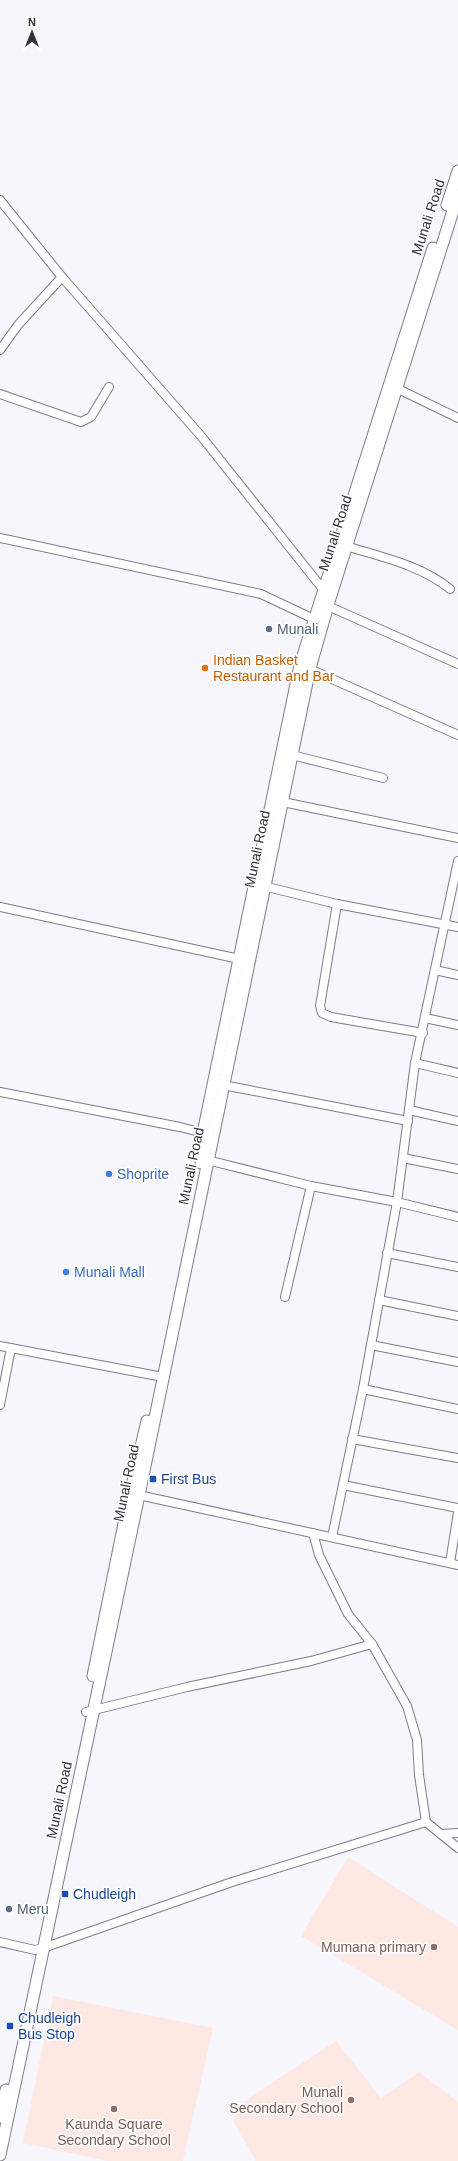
<svg xmlns="http://www.w3.org/2000/svg" width="458" height="2161" viewBox="0 0 458 2161" font-family="Arial,sans-serif">
<style>
.education{fill:#fde8e4}
.lines{fill:none;stroke-linecap:round;stroke-linejoin:round}
.minor-casing{stroke:#7e7c89;stroke-width:10}
.secondary-casing{stroke:#7e7c89;stroke-width:13}
.minor{stroke:#fff;stroke-width:8}
.secondary{stroke:#fff;stroke-width:11}
.service-dot{fill:#5c6f8a;stroke:#fff;stroke-width:1.5}
.food-dot{fill:#e8710a;stroke:#fff;stroke-width:1.5}
.shop-dot{fill:#3f7fe0;stroke:#fff;stroke-width:1.5}
.transit-dot{fill:#1a4fb4;stroke:#fff;stroke-width:1.5}
.education-dot{fill:#8d6e63;stroke:#fff;stroke-width:1.5}
.labels{text-anchor:middle;dominant-baseline:central;stroke-width:3.5;stroke-linejoin:round;paint-order:stroke}
.street-label{font-size:14px;fill:#323137;stroke:#fff}
.service-label{font-size:14px;fill:#4e5e75;stroke:#fff;text-anchor:start}
.food-label{font-size:14px;fill:#c56008;stroke:#fff;text-anchor:start}
.shop-label{font-size:14px;fill:#366cbe;stroke:#fff;text-anchor:start}
.transit-label{font-size:14px;fill:#164399;stroke:#fff;text-anchor:start}
.education-label{font-size:14px;fill:#785e54;stroke:#fff;text-anchor:end}
</style>
<rect width="100%" height="100%" fill="#f7f6fd"/>
<g class="education">
<polygon points="348,1857 458,1927 458,2030 301,1936"/>
<polygon points="53,1996 213,2028 183,2161 108,2161 23,2143"/>
<polygon points="336,2041 381,2098 419,2072 458,2102 458,2161 256,2161 234,2123 236,2107"/>
</g>
<g class="lines">
<defs>
<g id="minor">
<polyline points="0,200 62,277 201,436 326,593"/>
<polyline points="0,350 18,325 62,277"/>
<polyline points="392,386 458,418"/>
<polyline points="0,394 81,422 91,417 109,387"/>
<polyline points="0,538 261,594 318,621"/>
<path d="M346 546C381 557 421 565 450 589"/>
<polyline points="328,606 458,664"/>
<polyline points="305,667 458,735"/>
<polyline points="292,755 383,778"/>
<polyline points="278,801 458,838"/>
<polyline points="259,885 337,904 458,927"/>
<polyline points="337,904 320,1006 322,1013 331,1017 423,1033"/>
<polyline points="0,907 244,960"/>
<polyline points="435,970 458,975"/>
<polyline points="425,1018 458,1025"/>
<polyline points="415,1063 458,1073"/>
<polyline points="218,1084 408,1121"/>
<polyline points="0,1092 180,1127 203,1133"/>
<polyline points="409,1110 458,1121"/>
<polyline points="403,1158 458,1169"/>
<polyline points="203,1159 311,1186 397,1202 458,1217"/>
<polyline points="387,1253 458,1267"/>
<polyline points="285,1297 311,1186"/>
<polyline points="379,1300 458,1316"/>
<polyline points="371,1345 458,1362"/>
<polyline points="0,1346 163,1377"/>
<polyline points="363,1389 458,1409"/>
<polyline points="0,1405 11,1348"/>
<polyline points="352,1439 458,1458"/>
<polyline points="343,1485 458,1508"/>
<polyline points="134,1494 458,1565"/>
<polyline points="313,1533 319,1555 348,1614 372,1644 407,1706 417,1740 419,1775 426,1822 458,1848"/>
<polyline points="332,1537 363,1389 397,1202 415,1063 458,861"/>
<polyline points="450,1563 458,1512"/>
<polyline points="86,1712 187,1687 311,1661 372,1644"/>
<polyline points="441,1834 458,1833"/>
<polyline points="0,1942 35,1950 43,1948 232,1882 426,1822"/>
</g>
<g id="secondary">
<polyline points="447,205 458,171"/>
<polyline points="201,1163 203,1133 300,665 433,248"/>
<polyline points="93,1676 130,1494 147,1421"/>
<polyline points="0,2117 6,2090"/>
<polyline points="0,2155 139,1495 310,668 331,595 458,195"/>
</g>
</defs>
<use href="#minor" class="minor-casing"/>
<use href="#secondary" class="secondary-casing"/>
<use href="#minor" class="minor"/>
<use href="#secondary" class="secondary"/>
</g>
<g class="service-dot">
<circle cx="269" cy="629" r="4"/>
<circle cx="9" cy="1909" r="4"/>
</g>
<circle class="food-dot" cx="205" cy="668" r="4"/>
<g class="shop-dot">
<circle cx="109" cy="1174" r="4"/>
<circle cx="66" cy="1272" r="4"/>
</g>
<g class="transit-dot">
<rect x="149" y="1475" width="8" height="8" rx="2"/>
<rect x="61" y="1890" width="8" height="8" rx="2"/>
<rect x="6" y="2022" width="8" height="8" rx="2"/>
</g>
<g class="education-dot">
<circle cx="434" cy="1947" r="4"/>
<circle cx="351" cy="2100" r="4"/>
<circle cx="114" cy="2109" r="4"/>
</g>
<g class="labels">
<g class="street-label">
<text transform="translate(428 217) rotate(-72)">Munali Road</text>
<text transform="translate(335 533) rotate(-72)">Munali Road</text>
<text transform="translate(257 849) rotate(-78)">Munali Road</text>
<text transform="translate(191 1166) rotate(-78)">Munali Road</text>
<text transform="translate(126 1483) rotate(-78)">Munali Road</text>
<text transform="translate(59 1800) rotate(-78)">Munali Road</text>
</g>
<g class="service-label">
<text x="277" y="629">Munali</text>
<text x="17" y="1909">Meru</text>
</g>
<g class="food-label">
<text x="213" y="660">Indian Basket<tspan x="213" dy="16">Restaurant and Bar</tspan></text>
</g>
<g class="shop-label">
<text x="117" y="1174">Shoprite</text>
<text x="74" y="1272">Munali Mall</text>
</g>
<g class="transit-label">
<text x="161" y="1479">First Bus</text>
<text x="73" y="1894">Chudleigh</text>
<text x="18" y="2018">Chudleigh<tspan x="18" dy="16">Bus Stop</tspan></text>
</g>
<g class="education-label">
<text x="426" y="1947">Mumana primary</text>
<text x="343" y="2092">Munali<tspan x="343" dy="16">Secondary School</tspan></text>
<text x="114" y="2124" text-anchor="middle">Kaunda Square<tspan x="114" dy="16">Secondary School</tspan></text>
</g>
</g>
<g transform="translate(32 32)" stroke="#ffffff" stroke-width="3" paint-order="stroke">
<path d="M0-3L7 15L0 10L-7 15Z" fill="#323137"/>
<text y="-6" font-size="11" font-weight="bold" text-anchor="middle" fill="#323137">N</text>
</g>
</svg>
